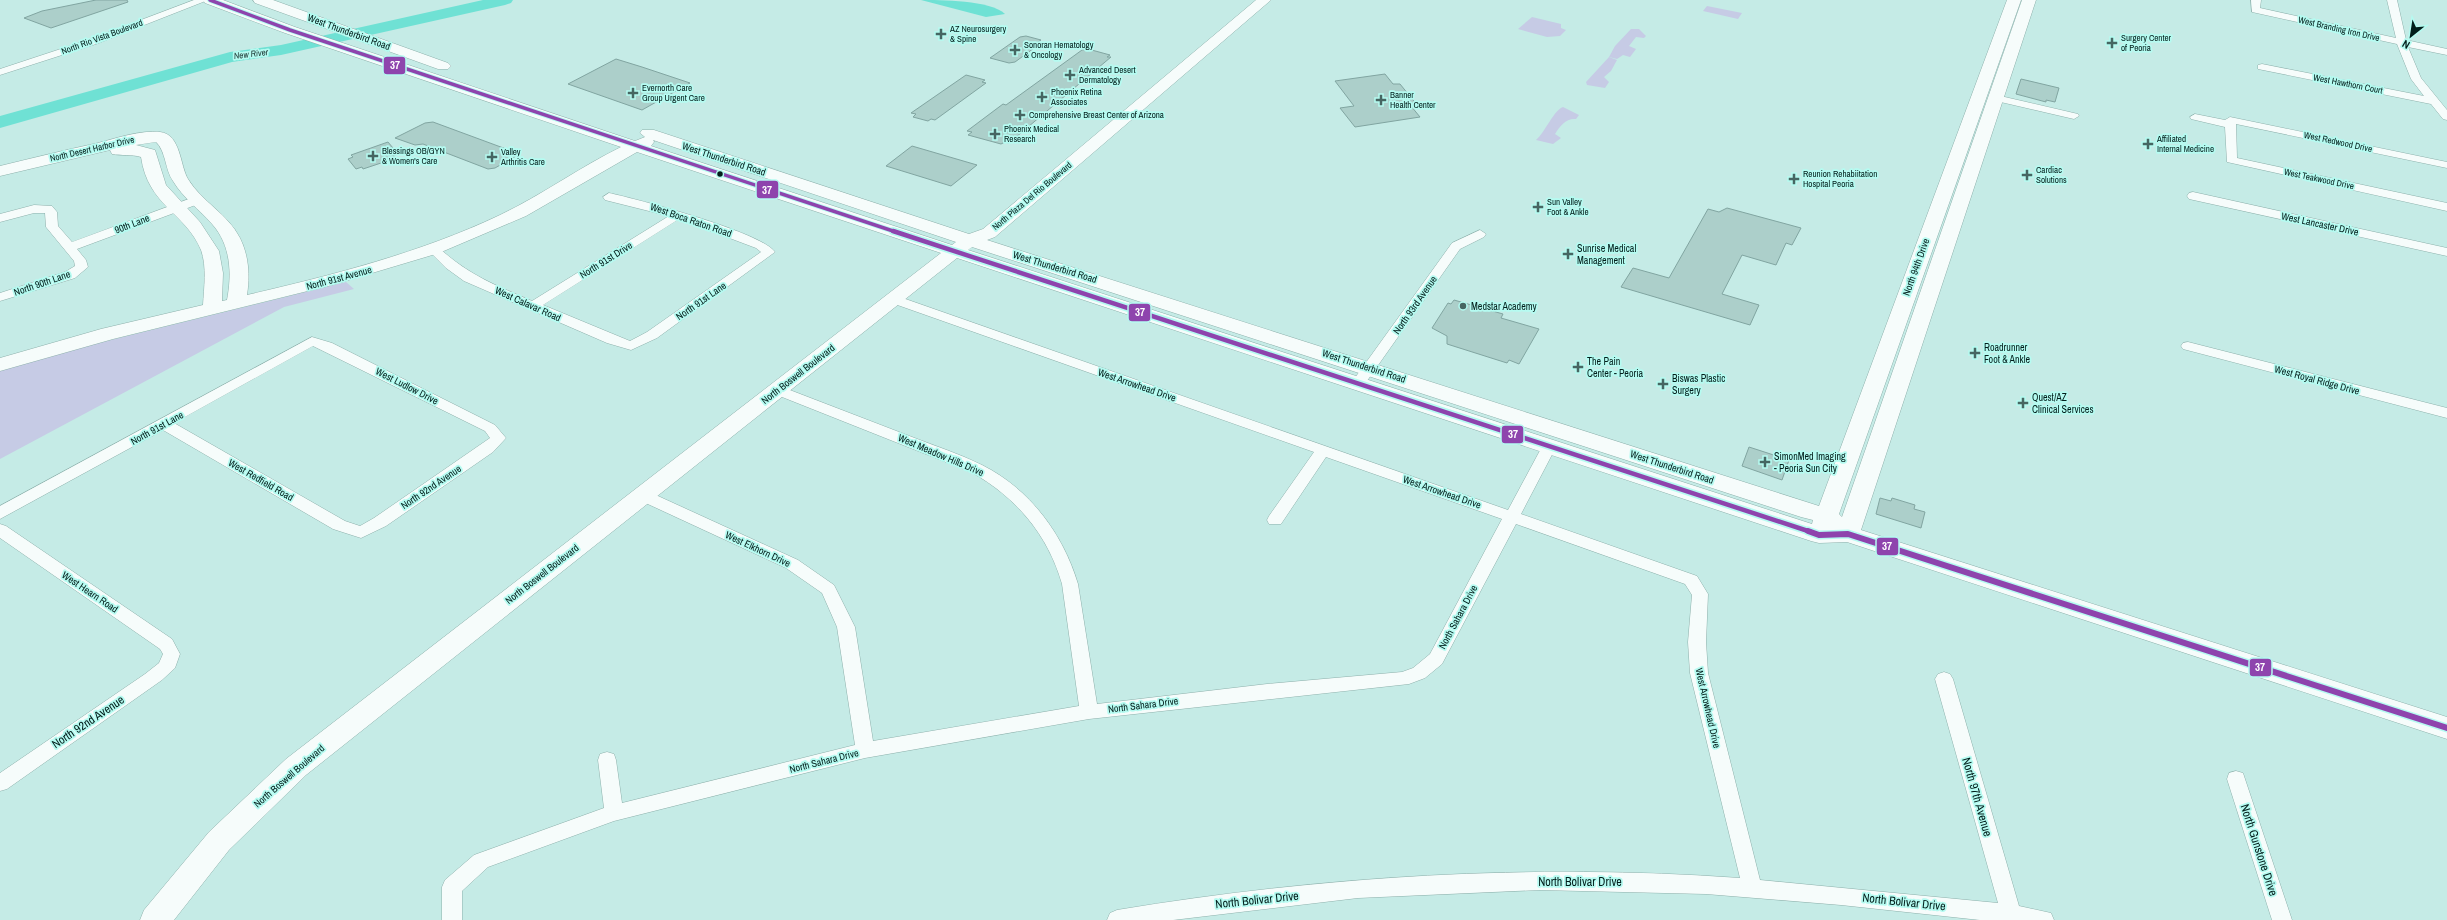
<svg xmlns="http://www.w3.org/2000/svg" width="2447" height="920" viewBox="0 0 2447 920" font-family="'Archivo Narrow',sans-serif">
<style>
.green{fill:#c6cbe5}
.water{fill:#6fe1d4}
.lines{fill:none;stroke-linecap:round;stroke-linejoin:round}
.river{fill:#6fe1d4;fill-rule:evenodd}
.building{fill:#accfca;stroke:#81a5a1}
.street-casing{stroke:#8db0ab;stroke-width:1}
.secondary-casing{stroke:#8db0ab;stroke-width:1}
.street{fill:#f6fcfb;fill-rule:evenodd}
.secondary{fill:#f6fcfb;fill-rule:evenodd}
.bus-1-far2-casing{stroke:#b5fbf1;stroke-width:5.5}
.bus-1-far1-casing{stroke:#b5fbf1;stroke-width:8}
.bus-1-casing{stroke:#b5fbf1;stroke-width:9}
.bus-1-far2{stroke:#8e44ad;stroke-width:3.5}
.bus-1-far1{stroke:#8e44ad;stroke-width:4.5}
.bus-1{stroke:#8e44ad;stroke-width:6}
.poi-dot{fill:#466662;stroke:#b5fbf1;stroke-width:1.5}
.bus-dot{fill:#021e1b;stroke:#b5fbf1;stroke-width:1.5}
.labels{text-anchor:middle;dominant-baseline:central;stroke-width:3.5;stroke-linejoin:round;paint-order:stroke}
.far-poi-label{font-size:9px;fill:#021e1b;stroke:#b5fbf1;text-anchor:start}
.far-street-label{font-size:9px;fill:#021e1b;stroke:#b5fbf1}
.far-water-label{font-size:9px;font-style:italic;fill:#19312e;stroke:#b5fbf1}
.street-label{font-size:10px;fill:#021e1b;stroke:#b5fbf1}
.poi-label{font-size:10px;fill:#021e1b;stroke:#b5fbf1;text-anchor:start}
.near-street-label{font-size:12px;fill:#021e1b;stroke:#b5fbf1}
.line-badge{stroke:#b5fbf1;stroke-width:1.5}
.badge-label{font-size:11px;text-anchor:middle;font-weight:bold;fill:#fff}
</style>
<rect width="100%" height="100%" fill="#c5ebe6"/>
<g class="green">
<polygon points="1707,6 1742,13 1738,19 1703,11"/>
<polygon points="1532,17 1561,24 1561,28 1566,30 1560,36 1547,37 1518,29"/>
<polygon points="1631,29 1639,29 1646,36 1644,38 1636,37 1629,46 1636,49 1630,57 1623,55 1617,59 1609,57 1615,46"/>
<polygon points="1609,57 1617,60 1611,71 1604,77 1609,82 1605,88 1587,85 1586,82"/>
<path d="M1563 107 1579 115 1576 119C1566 118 1560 126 1555 134L1561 138 1553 144 1536 140C1545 132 1554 110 1563 107Z"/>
<polygon points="346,282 354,289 284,307 0,459 0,371 66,351"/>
</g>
<path class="water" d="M921 0C940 0 991 0 1005 14L986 17Z"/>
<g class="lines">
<polygon class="river" points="483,0 513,0 511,3 505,5 281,55 232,62 0,128 0,116 230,52 281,45"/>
</g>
<g class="building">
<polygon points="96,0 127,0 128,2 51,28 24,18 42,11"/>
<polygon points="1026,36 1041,40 1038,42 1041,43 1015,62 1009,63 990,58 1020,37"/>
<polygon points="1088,49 1110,55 1107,57 1111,57 1009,143 1005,142 1001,144 968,135 972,132 967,131 1003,104 1006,105 1082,50"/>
<polygon points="616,59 642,67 690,83 642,110 568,84"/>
<polygon points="1385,74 1393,84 1400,84 1417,105 1411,106 1420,117 1355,127 1340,108 1354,106 1335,81"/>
<polygon points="966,75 985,80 982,82 986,83 935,120 931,119 928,121 913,117 916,114 911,113"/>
<polygon points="2021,79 2059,88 2055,102 2046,100 2046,102 2016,94"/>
<polygon points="433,122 517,153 513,155 516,156 495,168 488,169 423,144 415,145 395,138 425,123"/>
<polygon points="388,142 398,154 393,156 396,158 363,169 362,167 356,169 348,159 353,157 351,155"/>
<polygon points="912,146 977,165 951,186 886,166"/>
<polygon points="1727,208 1801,228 1792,245 1786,243 1776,265 1742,255 1722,294 1759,305 1750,325 1621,287 1633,268 1669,278 1708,209 1719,212"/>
<polygon points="1454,300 1503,314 1501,318 1539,329 1519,364 1509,360 1507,363 1447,344 1447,336 1432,328 1448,303 1451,304"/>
<polygon points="1749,447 1789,460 1782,480 1742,466"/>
<polygon points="1880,498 1891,501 1892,498 1915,505 1914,509 1925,512 1921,528 1876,514"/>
</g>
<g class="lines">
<defs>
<g id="street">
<polygon points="194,0 208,0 96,44 0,75 0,69 88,40"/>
<polygon points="2251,0 2261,0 2260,8 2396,38 2387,0 2397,0 2406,40 2447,49 2447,55 2408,47 2421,78 2447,110 2447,120 2443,119 2431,104 2258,69 2258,65 2262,64 2424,96 2411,79 2397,44 2252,12"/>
<polygon points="1996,95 2078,114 2079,116 2074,119 1992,100 1991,98"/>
<polygon points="2195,114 2225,120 2230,117 2447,162 2447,168 2236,124 2237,158 2447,203 2447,211 2227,162 2225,127 2191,119 2190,117"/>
<polygon points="2193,192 2447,248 2447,256 2189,199 2187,196 2189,193"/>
<path d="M609 193C637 199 761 232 775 252L657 338 631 350 607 343 464 281 446 268 427 249 429 246H437C468 275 495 285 532 301L669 216 605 200 603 197ZM679 219 756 248 761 252 647 332 630 341 543 305Z"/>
<polygon points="197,196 201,197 203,200 201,203 77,249 86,260 88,267 75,278 0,301 0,293 65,272 75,266 74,261 46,227 45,213 34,213 0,222 0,214 34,205 52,206 57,212 58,226 72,242"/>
<polygon points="1480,230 1486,234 1484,237 1460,249 1362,388 1352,388 1350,385 1352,382 1452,243"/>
<path d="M894 295 1508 510 1544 443H1554L1556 447 1521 514 1697 576 1708 594 1706 642 1708 673 1760 880 1998 903 1935 679 1938 674 1944 672 1950 674 1953 679 2019 906 2051 913 2054 920H1980L1841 905 1706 894 1540 890 1358 898 1173 920H1107L1110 913 1117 910C1323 876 1531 863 1740 878L1690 673 1688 642 1692 595 1685 584 1516 524 1442 664 1425 678 1409 684 1089 719 865 758 614 821 488 867 462 891V920H442V887L445 880 474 855 604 808 598 760 600 754 607 752 614 754 616 760 622 803 855 745 837 627 822 593 786 568 637 499 634 495 637 491H647L798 560 834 585 855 627 873 741 1079 706 1062 584C1048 535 1016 497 971 472L772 393 770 390 772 387H782C825 404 869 420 912 437 935 446 960 454 982 465 1030 489 1063 534 1078 584L1097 704 1267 684 1402 672 1413 668 1430 654 1502 519 1326 457 1281 524H1269L1267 520 1269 516 1314 452 889 302 887 299Z"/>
<path d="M312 337 332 343 495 425 506 438 493 452 386 526 361 538 333 529 163 430 0 519V506ZM313 346 485 431 490 438 374 518 360 526 345 521 174 423Z"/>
<polygon points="2188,342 2447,408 2447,418 2183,349 2181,346 2183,343"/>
<polygon points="0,524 6,526 172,639 180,654 175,668 162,680 7,789 0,791 0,773 145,674 159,663 163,654 160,649 0,538"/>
<polygon points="2236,771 2243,773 2292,920 2272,920 2227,779 2229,773"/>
</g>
<g id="secondary">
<path d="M203 0H223L295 27 635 141 645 137 640 133 642 130H654L969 234 983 229 1256 0H1271L995 237 987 240 1819 506 2007 0H2021L1839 514 1842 517 2022 0H2036L1861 530 2447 717V739L1847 542 1819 543 1811 541 957 258 306 775 229 850 174 920H140L144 910 209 832 286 759 941 253 637 152 526 216 439 253 332 285 113 339 0 371V358L101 329 203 305C204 288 207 267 201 250 185 212 148 206 141 157 131 154 122 156 112 154L110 150 0 176V166C33 158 65 150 98 143 117 138 140 130 160 132 181 134 180 166 188 179 202 202 228 214 240 238 249 256 250 276 247 295 333 275 420 253 500 215 542 195 580 167 621 147L285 33 205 3ZM653 140 956 242 952 245 651 146 654 142ZM156 142C166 151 165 170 173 181 183 198 199 209 212 224 231 245 232 274 227 300L222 301 223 273 219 251 200 222 166 185 155 150 136 145ZM972 247 1801 517 1813 520 1812 524 968 250Z"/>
<polygon points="253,0 273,0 448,63 451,66 448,69 438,69 255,3"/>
</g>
</defs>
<use href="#street" class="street-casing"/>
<use href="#secondary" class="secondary-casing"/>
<use href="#street" class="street"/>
<use href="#secondary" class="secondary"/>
<defs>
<polyline id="bus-1-far2" points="210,0 290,30 896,232"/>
<polyline id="bus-1-far1" points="893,231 1811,532"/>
<polyline id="bus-1" points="1808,531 1819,535 1848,534 2447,728"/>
</defs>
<use href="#bus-1-far2" class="bus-1-far2-casing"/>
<use href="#bus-1-far1" class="bus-1-far1-casing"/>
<use href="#bus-1" class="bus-1-casing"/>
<use href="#bus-1-far2" class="bus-1-far2"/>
<use href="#bus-1-far1" class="bus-1-far1"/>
<use href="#bus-1" class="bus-1"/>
</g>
<g class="poi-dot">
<path d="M939 28h4v4h4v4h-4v4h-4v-4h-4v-4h4z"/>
<path d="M2110 37h4v4h4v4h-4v4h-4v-4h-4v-4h4z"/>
<path d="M1013 44h4v4h4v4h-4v4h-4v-4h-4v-4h4z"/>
<path d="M1068 69h4v4h4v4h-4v4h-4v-4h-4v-4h4z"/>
<path d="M631 87h4v4h4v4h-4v4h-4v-4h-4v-4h4z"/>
<path d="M1040 91h4v4h4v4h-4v4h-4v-4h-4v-4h4z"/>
<path d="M1379 94h4v4h4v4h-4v4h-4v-4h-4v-4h4z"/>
<path d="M1018 109h4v4h4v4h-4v4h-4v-4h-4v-4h4z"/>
<path d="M993 128h4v4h4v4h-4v4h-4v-4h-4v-4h4z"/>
<path d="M2146 138h4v4h4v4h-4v4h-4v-4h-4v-4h4z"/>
<path d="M371 150h4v4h4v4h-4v4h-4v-4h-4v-4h4z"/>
<path d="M490 151h4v4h4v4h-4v4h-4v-4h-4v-4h4z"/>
<path d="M2025 169h4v4h4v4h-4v4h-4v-4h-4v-4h4z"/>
<path d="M1792 173h4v4h4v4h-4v4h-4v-4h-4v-4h4z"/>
<path d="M1536 201h4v4h4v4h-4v4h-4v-4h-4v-4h4z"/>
<path d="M1566 248h4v4h4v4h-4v4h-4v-4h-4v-4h4z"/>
<circle cx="1463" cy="306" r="4"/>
<path d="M1973 347h4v4h4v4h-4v4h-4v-4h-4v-4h4z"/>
<path d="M1576 361h4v4h4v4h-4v4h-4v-4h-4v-4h4z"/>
<path d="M1661 378h4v4h4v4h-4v4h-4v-4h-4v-4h4z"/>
<path d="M2021 397h4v4h4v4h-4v4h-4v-4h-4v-4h4z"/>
<path d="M1763 456h4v4h4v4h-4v4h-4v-4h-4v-4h4z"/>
</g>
<circle class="bus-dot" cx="720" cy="174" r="3.5"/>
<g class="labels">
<g class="far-poi-label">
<text x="950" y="29">AZ Neurosurgery<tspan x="950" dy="10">&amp; Spine</tspan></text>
<text x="2121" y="38">Surgery Center<tspan x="2121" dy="10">of Peoria</tspan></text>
<text x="1024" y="45">Sonoran Hematology<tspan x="1024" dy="10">&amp; Oncology</tspan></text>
<text x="1079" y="70">Advanced Desert<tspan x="1079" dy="10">Dermatology</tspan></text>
<text x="642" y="88">Evernorth Care<tspan x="642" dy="10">Group Urgent Care</tspan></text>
<text x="1051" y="92">Phoenix Retina<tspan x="1051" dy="10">Associates</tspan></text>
<text x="1390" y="95">Banner<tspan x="1390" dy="10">Health Center</tspan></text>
<text x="1029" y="115">Comprehensive Breast Center of Arizona</text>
<text x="1004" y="129">Phoenix Medical<tspan x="1004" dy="10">Research</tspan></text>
<text x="2157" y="139">Affiliated<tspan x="2157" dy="10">Internal Medicine</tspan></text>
<text x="382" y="151">Blessings OB/GYN<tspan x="382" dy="10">&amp; Women's Care</tspan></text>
<text x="501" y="152">Valley<tspan x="501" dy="10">Arthritis Care</tspan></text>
<text x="2036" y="170">Cardiac<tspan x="2036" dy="10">Solutions</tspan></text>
<text x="1803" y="174">Reunion Rehabiitation<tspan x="1803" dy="10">Hospital Peoria</tspan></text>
<text x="1547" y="202">Sun Valley<tspan x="1547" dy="10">Foot &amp; Ankle</tspan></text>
</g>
<g class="far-street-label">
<text transform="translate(2339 29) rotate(13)">West Branding Iron Drive</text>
<text transform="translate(102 37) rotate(-20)">North Rio Vista Boulevard</text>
<text transform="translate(2348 84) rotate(11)">West Hawthorn Court</text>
<text transform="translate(2338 142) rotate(12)">West Redwood Drive</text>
<text transform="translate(92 149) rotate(-13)">North Desert Harbor Drive</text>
<text transform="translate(2319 179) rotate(12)">West Teakwood Drive</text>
<text transform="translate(1032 196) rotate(-40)">North Plaza Del Rio Boulevard</text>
</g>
<g class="far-water-label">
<text transform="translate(251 54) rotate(-7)">New River</text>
</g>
<g class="street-label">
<text transform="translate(349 32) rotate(20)">West Thunderbird Road</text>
<text transform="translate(724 159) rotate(18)">West Thunderbird Road</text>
<text transform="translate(691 220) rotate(19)">West Boca Raton Road</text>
<text transform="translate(132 224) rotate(-21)">90th Lane</text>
<text transform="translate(2320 224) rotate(12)">West Lancaster Drive</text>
<text transform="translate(606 260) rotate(-32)">North 91st Drive</text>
<text transform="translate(1055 267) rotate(17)">West Thunderbird Road</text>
<text transform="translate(1916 267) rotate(-70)">North 94th Drive</text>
<text transform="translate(339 278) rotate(-15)">North 91st Avenue</text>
<text transform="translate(42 283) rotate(-19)">North 90th Lane</text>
<text transform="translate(701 301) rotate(-35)">North 91st Lane</text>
<text transform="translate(528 304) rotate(24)">West Calavar Road</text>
<text transform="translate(1415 305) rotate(-55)">North 93rd Avenue</text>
<text transform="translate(1364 366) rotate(18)">West Thunderbird Road</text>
<text transform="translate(798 374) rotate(-38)">North Boswell Boulevard</text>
<text transform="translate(2317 380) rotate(15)">West Royal Ridge Drive</text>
<text transform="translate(1137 385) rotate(19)">West Arrowhead Drive</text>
<text transform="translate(407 386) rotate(27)">West Ludlow Drive</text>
<text transform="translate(157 428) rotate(-29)">North 91st Lane</text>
<text transform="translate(941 455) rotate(23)">West Meadow Hills Drive</text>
<text transform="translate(1672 467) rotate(18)">West Thunderbird Road</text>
<text transform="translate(261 480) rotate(30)">West Redfield Road</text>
<text transform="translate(431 487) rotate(-34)">North 92nd Avenue</text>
<text transform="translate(1442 492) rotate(19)">West Arrowhead Drive</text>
<text transform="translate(758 549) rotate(25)">West Elkhorn Drive</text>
<text transform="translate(542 574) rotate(-38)">North Boswell Boulevard</text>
<text transform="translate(90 592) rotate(34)">West Hearn Road</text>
<text transform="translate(1458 617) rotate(-62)">North Sahara Drive</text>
<text transform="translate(1143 705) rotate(-7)">North Sahara Drive</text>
<text transform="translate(1708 708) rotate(77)">West Arrowhead Drive</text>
<text transform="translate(824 761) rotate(-14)">North Sahara Drive</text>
<text transform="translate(289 776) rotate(-41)">North Boswell Boulevard</text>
</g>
<g class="poi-label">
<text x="1577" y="248">Sunrise Medical<tspan x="1577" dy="12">Management</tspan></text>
<text x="1471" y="306">Medstar Academy</text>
<text x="1984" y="347">Roadrunner<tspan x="1984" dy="12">Foot &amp; Ankle</tspan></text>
<text x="1587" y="361">The Pain<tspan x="1587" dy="12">Center - Peoria</tspan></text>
<text x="1672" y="378">Biswas Plastic<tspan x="1672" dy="12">Surgery</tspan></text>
<text x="2032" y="397">Quest/AZ<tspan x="2032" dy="12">Clinical Services</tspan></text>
<text x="1774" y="456">SimonMed Imaging<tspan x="1774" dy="12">- Peoria Sun City</tspan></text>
</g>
<g class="near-street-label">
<text transform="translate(88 722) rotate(-34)">North 92nd Avenue</text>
<text transform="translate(1977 797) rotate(74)">North 97th Avenue</text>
<text transform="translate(2259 850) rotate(72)">North Gunstone Drive</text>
<text x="1580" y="882">North Bolivar Drive</text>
<text transform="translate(1257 900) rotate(-6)">North Bolivar Drive</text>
<text transform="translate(1904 902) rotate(6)">North Bolivar Drive</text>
</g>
</g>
<g class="line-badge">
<rect x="383" y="56" width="23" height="19" rx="4" fill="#8e44ad"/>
<rect x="756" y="180" width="23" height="19" rx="4" fill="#8e44ad"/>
<rect x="1128" y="303" width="23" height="19" rx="4" fill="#8e44ad"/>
<rect x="1501" y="425" width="23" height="19" rx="4" fill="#8e44ad"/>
<rect x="1876" y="537" width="23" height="19" rx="4" fill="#8e44ad"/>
<rect x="2249" y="658" width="23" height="19" rx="4" fill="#8e44ad"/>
</g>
<g class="badge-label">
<text x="395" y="69">37</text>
<text x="767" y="194">37</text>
<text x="1140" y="316">37</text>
<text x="1513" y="438">37</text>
<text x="1887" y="550">37</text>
<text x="2260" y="671">37</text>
</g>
<g transform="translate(2411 36) rotate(210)" stroke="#b5fbf1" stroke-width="3" paint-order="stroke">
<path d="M0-3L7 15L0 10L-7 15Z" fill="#021e1b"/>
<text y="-6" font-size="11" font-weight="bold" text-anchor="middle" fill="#021e1b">N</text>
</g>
</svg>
